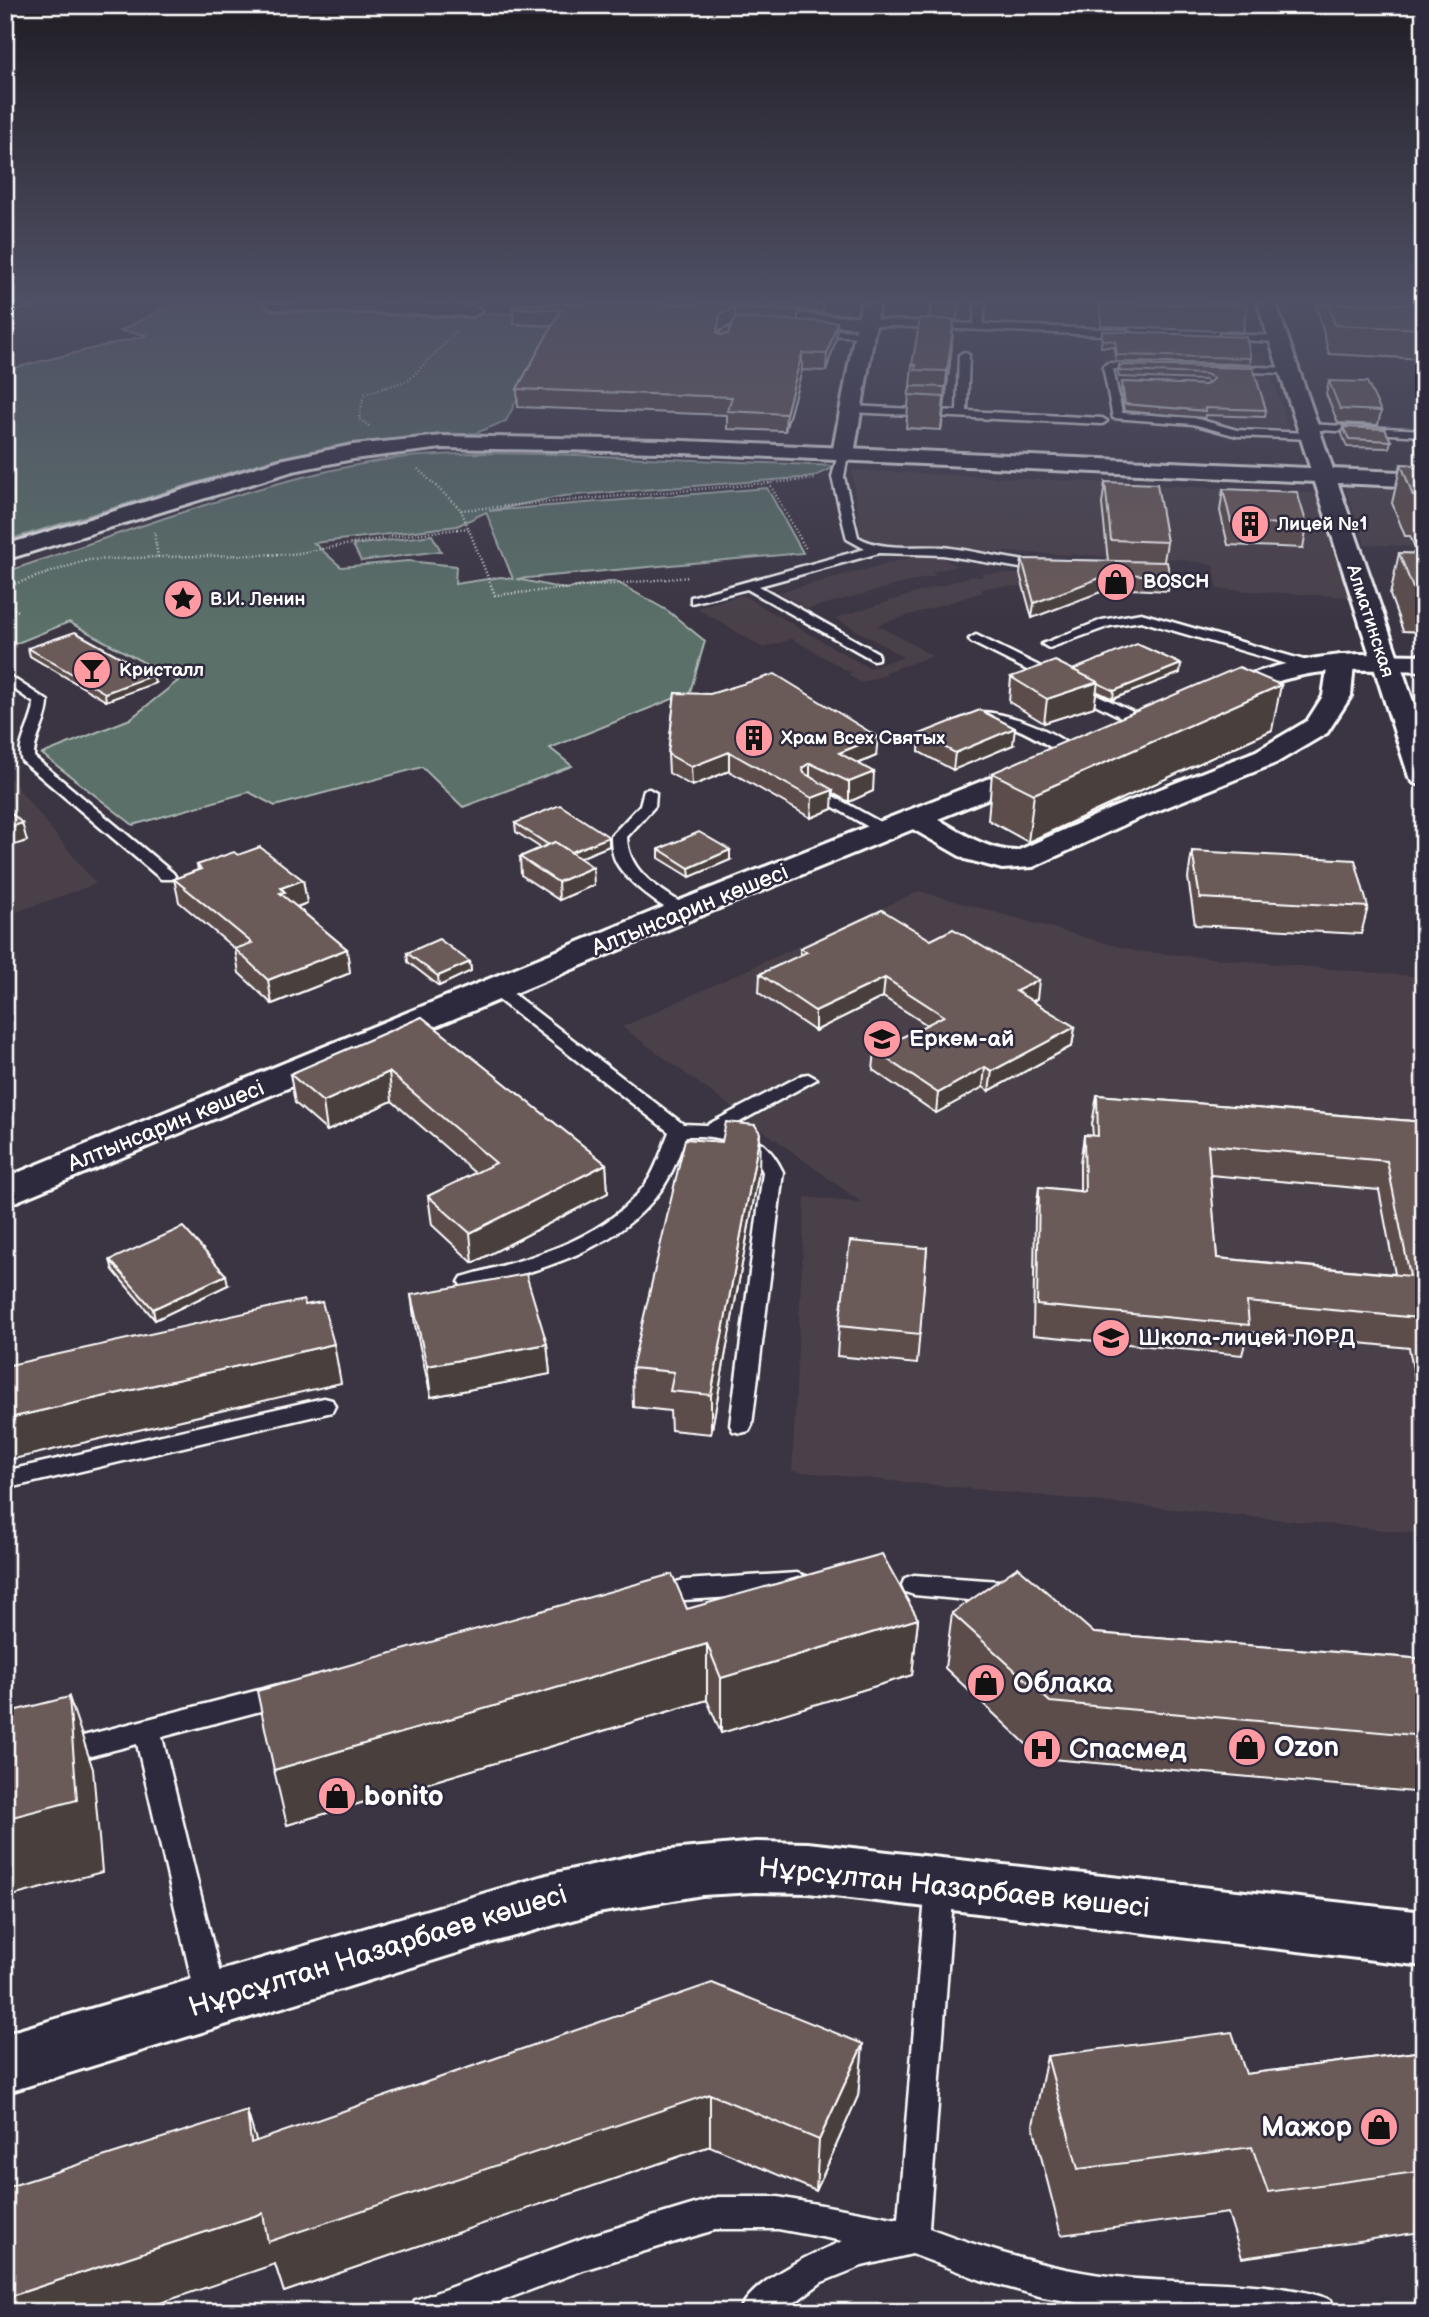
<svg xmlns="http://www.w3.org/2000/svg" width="1429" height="2317" viewBox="0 0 1429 2317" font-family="'Balsamiq Sans',sans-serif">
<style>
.built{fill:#493f49}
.green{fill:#5a6f68;stroke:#acb7b4;stroke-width:2;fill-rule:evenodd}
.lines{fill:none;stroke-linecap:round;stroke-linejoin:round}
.lane-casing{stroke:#fff;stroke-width:5}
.street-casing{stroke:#fff;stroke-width:6}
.secondary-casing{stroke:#fff;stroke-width:6}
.primary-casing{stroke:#fff;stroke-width:6}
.path{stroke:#fff;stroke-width:2.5;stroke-dasharray:1 2.5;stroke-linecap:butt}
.lane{fill:#2f2a3d;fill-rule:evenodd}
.street{fill:#2f2a3d;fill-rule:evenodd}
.secondary{fill:#2f2a3d;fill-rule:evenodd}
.primary{fill:#2f2a3d;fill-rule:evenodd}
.wall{fill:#5b4d4c;stroke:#fff;stroke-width:2;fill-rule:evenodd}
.shaded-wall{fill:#4a3f3e;stroke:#fff;stroke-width:2}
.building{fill:#6a5a58;stroke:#fff;stroke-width:2;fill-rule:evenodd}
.labels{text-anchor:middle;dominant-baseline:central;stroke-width:5;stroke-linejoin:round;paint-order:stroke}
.far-poi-label{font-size:19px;font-weight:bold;fill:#fff;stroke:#2f2a3d;text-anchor:start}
.far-street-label{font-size:19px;fill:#fff;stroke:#2f2a3d}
.street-label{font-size:23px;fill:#fff;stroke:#2f2a3d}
.poi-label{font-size:23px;font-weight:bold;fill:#fff;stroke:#2f2a3d;text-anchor:start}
.near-poi-label{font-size:28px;font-weight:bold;fill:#fff;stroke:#2f2a3d;text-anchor:start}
.near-street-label{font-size:28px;fill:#fff;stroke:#2f2a3d}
</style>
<rect width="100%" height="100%" fill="#3b3442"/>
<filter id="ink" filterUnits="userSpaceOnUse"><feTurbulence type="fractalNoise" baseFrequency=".0143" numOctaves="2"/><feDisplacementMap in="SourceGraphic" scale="14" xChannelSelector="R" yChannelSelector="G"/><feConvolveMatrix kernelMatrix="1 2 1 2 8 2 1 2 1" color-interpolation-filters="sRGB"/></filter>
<g filter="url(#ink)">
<g class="built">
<polygon points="1102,350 1264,353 1289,429 1112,423"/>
<polygon points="852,470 1315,493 1350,597 1217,589 1214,565 1177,559 884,547 861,539"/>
<polygon points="1343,481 1424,486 1424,547 1365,544"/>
<polygon points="932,552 956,566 932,572 936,575 807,609 779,592"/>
<polygon points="981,573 1020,574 1024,586 991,587 981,590 983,592 878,625 933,656 885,672 888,674 861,683 848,675 851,673 792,639 763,648 697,608 742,595 869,668 903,657 835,618 971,576 983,577"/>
<polygon points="5,772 96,884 5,916"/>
<polygon points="919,891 1135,951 1424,977 1424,1534 792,1471 805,1197 862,1203 622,1027"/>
</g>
<g class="green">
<polygon points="172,304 253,304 560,316 506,421 476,433 343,445 277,458 5,541 5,370 148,335 120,331"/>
<path d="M475 453 551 454 837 466 813 477 563 496 489 511 767 488 803 553 517 579 565 589 615 581 668 611 705 641 690 692 550 748 572 766 463 807 422 767 275 806 249 792 133 825 42 754 130 719 178 681 69 622 5 648V572C131 531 258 480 390 459 418 455 447 455 475 453ZM486 512 513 579 501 577 455 584 456 566 408 561 341 567 314 543 457 526Z"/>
<polygon points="432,535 441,551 361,561 353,545"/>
</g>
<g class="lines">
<defs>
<g id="lane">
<polygon points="19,304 36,304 5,312 5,306"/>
<polygon points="975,304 985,304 983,324 1126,330 1131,333 1126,336 865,325 860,322 865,319 974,324"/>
<polygon points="811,329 863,331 868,334 863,337 808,334 806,332"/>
<polygon points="1222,334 1279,336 1284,339 1279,342 1219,339 1219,335"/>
<polygon points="964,352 969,355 967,411 1102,418 1107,421 1102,424 850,412 845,409 850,406 957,411 959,355"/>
<polygon points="1108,363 1292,368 1294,370 1289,373 1113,369 1122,413 1194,418 1237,430 1310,433 1315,436 1310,439 1237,436 1193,424 1113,418 1103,366"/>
<polygon points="1307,424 1424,430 1424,436 1303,429 1302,427"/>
<path d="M843 451 848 454 844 477 858 537C885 552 914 545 943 547 978 551 1011 561 1045 563L1051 567 1045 571 1032 570 943 555 879 553 759 586 878 653V659L873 660 747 589 691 603V597L865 549 847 539 832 477 838 454Z"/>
<polygon points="1141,613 1314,663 1316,666 1314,669 1304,669 1141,621 1110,626 1049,648 1042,644 1102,620"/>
<polygon points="976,635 1151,721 1153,724 1146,728 1141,727 971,642 969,639"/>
<path d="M5 673 48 701C48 721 34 737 34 757L173 873 175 876 173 879H161L22 761C15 744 34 722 34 703L5 683Z"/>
<path d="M979 712C1009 712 1059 732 1079 754L1072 758 1067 757C1034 738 1005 714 965 724L958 720Z"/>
<polygon points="811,784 889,827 892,830 889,833 879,833 806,791 804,788"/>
<path d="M649 789 656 793 655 806 627 837C628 874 661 889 689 908L691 911 689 914C670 919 626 880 617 864 612 855 611 846 611 836L640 805 644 790Z"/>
<path d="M497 985 503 986 683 1124 707 1125 802 1075 808 1074 817 1079 729 1128C756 1134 771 1147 783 1172L752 1425 749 1431 741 1433 733 1431 730 1425 763 1172C749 1140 718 1135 686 1136 678 1156 672 1177 658 1194 613 1253 537 1270 469 1289L462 1287 459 1282 462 1277C527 1258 601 1243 645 1185 656 1170 662 1149 669 1132L491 994 488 990 491 986Z"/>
<polygon points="324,1398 332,1400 335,1406 332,1412 5,1489 5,1471"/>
<polygon points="797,1573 806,1576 809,1583 806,1590 797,1593 684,1600 656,1607 647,1604 644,1597 647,1590 684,1580"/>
<polygon points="914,1575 1000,1581 1020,1587 1023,1594 1020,1601 1011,1604 914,1595 905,1592 902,1585 905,1578"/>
<polygon points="282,1684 291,1687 295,1695 291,1703 162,1737 226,1998 221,2008 211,2012 201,2008 196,1998 137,1744 60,1764 51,1761 47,1753 51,1745 60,1742"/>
<path d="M940 1872 950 1876 954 1885 929 2228C992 2252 1057 2271 1125 2278 1183 2284 1279 2279 1331 2300L1335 2312 1123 2310 1043 2297 981 2280 912 2254 862 2266 822 2282 782 2312H739C752 2280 813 2253 843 2241L778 2229H718L586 2269 472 2312H411L415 2300 427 2296 586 2237 718 2197H778L898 2219 926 1885 930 1876Z"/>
</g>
<g id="street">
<polygon points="264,304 416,304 473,306 482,311 473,316 273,309"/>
<path d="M761 304H779L778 306C802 318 833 316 859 316L861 304H879L854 454 851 459H835L832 454 856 327 801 324 762 312 759 308Z"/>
<polygon points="1258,304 1276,304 1424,733 1424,786 1414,783 1409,777"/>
<path d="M1341 655 1350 657 1354 663 1351 696 1327 733 1276 763 1132 821 1033 867 1002 869 965 859 904 824 900 818 904 812 915 809 926 812C954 827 984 851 1017 851L1110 809 1256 751 1307 721 1323 696 1328 663 1332 657Z"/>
</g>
<g id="secondary">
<path d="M1360 654 1424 655V671C1380 670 1333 667 1290 678 1264 684 1240 699 1214 705L1204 703 1200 697 1204 691C1256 670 1304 656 1360 654Z"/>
<polygon points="1038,759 1048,762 1053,768 1048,774 695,918 5,1206 5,1178 671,904"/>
<polygon points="755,1842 808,1843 1424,1912 1424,1966 808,1893 755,1892 702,1895 598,1913 496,1941 5,2093 5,2034 547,1875 650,1852"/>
</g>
<polygon id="primary" points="442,436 661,440 1424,473 1424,487 661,452 442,448 353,459 293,471 5,560 5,545 280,460 353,445"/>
</defs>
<use href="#lane" class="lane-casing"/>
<use href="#street" class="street-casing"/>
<use href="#secondary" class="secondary-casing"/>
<use href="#primary" class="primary-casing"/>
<g class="path">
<polyline points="369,426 359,419 364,394 409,380 456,332"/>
<polyline points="418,469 461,510 815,479"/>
<polyline points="769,483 806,549"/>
<polyline points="461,510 495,595 689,577"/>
<polyline points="158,557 293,554 397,536 468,528"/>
<polyline points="5,587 88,560 158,557 154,532"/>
<polyline points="5,603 18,611"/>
</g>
<use href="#lane" class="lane"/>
<use href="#street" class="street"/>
<use href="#secondary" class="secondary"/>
<use href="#primary" class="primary"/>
</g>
<g class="wall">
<path d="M516 304 793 308 784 304H824L822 313 798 310V321L836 339 826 371 802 370 785 431 727 429V415L518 407 517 389 552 326 514 324 513 308ZM732 325 728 334 720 335V331Z"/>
<polygon points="931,304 959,304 957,321 954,320 951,355 941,430 906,428 912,365 930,319"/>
<polygon points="1100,304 1247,304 1247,305 1243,332 1101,326"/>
<polygon points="1316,304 1424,304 1424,359 1329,354"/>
<polygon points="1102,331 1251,358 1250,364 1116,362 1114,347 1101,347"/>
<polygon points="1119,365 1253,368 1266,410 1265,417 1205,415 1205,418 1124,411 1121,389 1122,382 1206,385 1209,383 1205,380 1119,377 1118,372"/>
<polygon points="1329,381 1381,411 1378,425 1338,423 1326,394"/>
<polygon points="1343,427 1391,441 1389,448 1347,447 1342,434"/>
<polygon points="1401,464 1424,466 1424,632 1403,631 1390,595 1399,553 1418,554 1410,536 1405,536 1392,503"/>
<polygon points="1105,482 1167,542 1164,561 1170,577 1168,591 1111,588 1032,618 1020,574 1022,559 1108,561 1102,504"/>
<polygon points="1223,489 1307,525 1303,548 1228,545 1220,511"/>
<polygon points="28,648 155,683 106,701 30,656"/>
<polygon points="1072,670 1180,673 1113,699 1096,691 1094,707 1044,723 1009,702 1011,677"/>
<polygon points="675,693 876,756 858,764 873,791 849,802 832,793 832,809 811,818 729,771 692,786 669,773 668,754"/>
<polygon points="1272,730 1028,842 988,820 992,773"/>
<polygon points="920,734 1013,745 953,770 919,752"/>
<polygon points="515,823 609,837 609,846 579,858 594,885 559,900 521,875 520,857 541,848 516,832"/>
<polygon points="659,849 730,860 690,877 659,858"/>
<polygon points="1192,851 1368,907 1361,934 1195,925 1188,878"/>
<polygon points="238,855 303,880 307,903 297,907 347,949 350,973 272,1004 239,973 235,949 179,902 174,879 198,870 197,865"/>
<polygon points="931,940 1037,999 1032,1001 1075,1027 1072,1046 989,1091 983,1087 936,1113 873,1070 875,1051 927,1025 883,997 815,1031 759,993 760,974 800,956 800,948"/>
<polygon points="407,953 470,962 471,971 439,986 408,962"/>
<polygon points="422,1017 606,1164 608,1193 473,1263 432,1225 428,1196 475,1173 392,1101 327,1131 295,1103 290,1074"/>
<path d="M1097 1095 1424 1122V1406H1420L1409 1348 1248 1332 1242 1355 1033 1335 1035 1217 1039 1187 1080 1191V1164L1084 1135 1093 1136 1092 1124ZM1210 1175 1379 1190 1395 1274 1217 1258Z"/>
<polygon points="759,1171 711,1434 671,1430 670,1411 633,1407 632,1368"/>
<polygon points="927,1248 917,1364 837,1356 839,1326"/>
<polygon points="110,1260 228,1285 155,1320 113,1270"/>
<polygon points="411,1295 547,1344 550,1374 431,1397 415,1325"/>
<polygon points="687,1609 918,1619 912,1675 721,1733 707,1700 287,1825"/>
<polygon points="952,1613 1094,1633 1424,1659 1424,1793 1041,1758 945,1668"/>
<polygon points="863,2044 858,2096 816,2191 710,2146 284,2292 275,2264 247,2111 256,2142"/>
<polygon points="1424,2051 1424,2240 1421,2232 1242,2258 1228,2213 1061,2235 1033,2125 1047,2056 1246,2074"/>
</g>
<g class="shaded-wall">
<polygon points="735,307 735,323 720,331 717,349 717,332 720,314"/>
<polygon points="954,320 951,355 944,408 947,371"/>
<polygon points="837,322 836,339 826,371 827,354"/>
<polygon points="802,353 802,370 785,431 786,414"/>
<polygon points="945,387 943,419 941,430 944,397"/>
<polygon points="1113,573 1111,588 1032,618 1034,603"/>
<polygon points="1181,664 1180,673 1113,699 1114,691"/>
<polygon points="153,675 155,683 106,701 105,693"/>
<polygon points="1098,682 1094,707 1044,723 1047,699"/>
<polygon points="1281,685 1272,730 1028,842 1034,794"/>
<polygon points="1015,728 1013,745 953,770 955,753"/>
<polygon points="878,737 876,756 838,772 839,753"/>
<polygon points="729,752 729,771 692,786 691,767"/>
<polygon points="810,763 810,782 802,768"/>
<polygon points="874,772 873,791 849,802 849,782"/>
<polygon points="833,790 832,809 811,818 812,798"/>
<polygon points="22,823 27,841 5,848 5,829"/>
<polygon points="609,837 609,846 565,864 564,855"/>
<polygon points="730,850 730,860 690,877 689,868"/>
<polygon points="593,867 594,885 559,900 558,882"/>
<polygon points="303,880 307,903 288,910 284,917 281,888"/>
<polygon points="347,949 350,973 272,1004 268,980"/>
<polygon points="470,962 471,971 439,986 438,976"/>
<polygon points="885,978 883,997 815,1031 815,1011"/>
<polygon points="1039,980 1037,999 1014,1010 1016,991"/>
<polygon points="1075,1027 1072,1046 989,1091 992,1071"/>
<polygon points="985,1067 983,1087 936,1113 938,1093"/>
<polygon points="389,1072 392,1101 327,1131 323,1102"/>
<polygon points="760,1133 759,1171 711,1434 711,1395"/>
<polygon points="606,1164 608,1193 473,1263 470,1233"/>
<polygon points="226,1275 228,1285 155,1320 153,1309"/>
<polygon points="334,1344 341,1383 5,1461 5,1419"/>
<polygon points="547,1344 550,1374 431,1397 427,1366"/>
<polygon points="918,1619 912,1675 721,1733 721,1678"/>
<polygon points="707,1644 707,1700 287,1825 274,1770"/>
<polygon points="69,1697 93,1769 102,1872 5,1898 5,1819"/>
<polygon points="863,2044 858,2096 816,2191 819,2140"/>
<polygon points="710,2094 710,2146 284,2292 275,2264 134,2312 5,2312 5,2298 263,2213"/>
<polygon points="247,2111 263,2163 251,2143"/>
</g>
<g class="building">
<polygon points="516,304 779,304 798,310 735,307 720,314 717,332 720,335 728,334 735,318 837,322 827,354 802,353 786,414 727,411 732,397 517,389 561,310 513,308"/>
<polygon points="1210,304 1247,304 1247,305"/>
<polygon points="1329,304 1424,304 1424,329 1335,325"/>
<polygon points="920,318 954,320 947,371 915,370 916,365 912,365"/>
<polygon points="1102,331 1246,337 1251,358 1117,355 1115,341 1102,340"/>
<polygon points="1119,365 1253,368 1266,410 1205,408 1206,411 1125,404 1122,382 1206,385 1214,378 1206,374 1120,371"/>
<polygon points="1329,381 1367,382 1381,411 1340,409"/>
<polygon points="911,386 945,387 944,397 908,395"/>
<polygon points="1343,427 1385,429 1391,441 1349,439"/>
<polygon points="1401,464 1424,466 1424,506 1419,497 1413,496"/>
<polygon points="1105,482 1157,484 1167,542 1111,540"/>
<polygon points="1223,489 1297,492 1307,525 1231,522"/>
<polygon points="1399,553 1424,554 1424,589 1413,588"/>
<polygon points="1022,559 1167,562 1170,577 1113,573 1034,603"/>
<polygon points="75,632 153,675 105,693 28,648"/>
<polygon points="1137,644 1181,664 1114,691 1072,670"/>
<polygon points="1055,661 1098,682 1047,699 1011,677"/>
<polygon points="1239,667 1281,685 1034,794 992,773"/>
<polygon points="775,674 878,737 839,753 874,772 849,782 810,763 802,768 804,773 833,790 812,798 729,752 691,767 668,754 675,693 710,694"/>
<polygon points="980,710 1015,728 955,753 920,734"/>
<polygon points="560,805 609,837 571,852 555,842 549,845 515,823"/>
<polygon points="5,807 22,823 5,829"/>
<polygon points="699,832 730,850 689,868 659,849"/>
<polygon points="555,842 593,867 558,882 520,857"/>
<polygon points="260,847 303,880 281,888 285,892 280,893 347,949 268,980 235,949 252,943 174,879 201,869 197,865 234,852 238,855"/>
<polygon points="1192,851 1355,860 1368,907 1200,898"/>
<polygon points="882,910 931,940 953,929 1039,980 1016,991 1075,1027 992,1071 985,1067 938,1093 875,1051 944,1016 885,978 815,1011 760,974 807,952 800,948"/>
<polygon points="439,939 470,962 438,976 407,953"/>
<polygon points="422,1017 606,1164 470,1233 428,1196 496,1163 389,1072 323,1102 290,1074"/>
<path d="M1097 1095 1424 1122V1346L1418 1318 1247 1302 1249 1325 1037 1305 1039 1187 1085 1192 1084 1135 1098 1136ZM1208 1145 1387 1161 1410 1276 1217 1258Z"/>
<polygon points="726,1122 755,1125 760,1133 711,1395 670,1391 674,1372 632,1368 685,1139 722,1142"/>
<polygon points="183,1227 226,1275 153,1309 110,1260"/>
<polygon points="850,1241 927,1248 920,1334 839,1326"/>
<polygon points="526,1274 547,1344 427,1366 411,1295"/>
<polygon points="304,1300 305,1305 322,1302 334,1344 5,1419 5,1366"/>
<polygon points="882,1554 918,1619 721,1678 707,1644 274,1770 257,1691 672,1574 687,1609"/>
<polygon points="1018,1567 1094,1633 1424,1659 1424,1736 1050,1702 952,1613"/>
<polygon points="69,1697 77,1800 5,1819 5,1713"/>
<polygon points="712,1983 863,2044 819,2140 710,2094 268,2242 263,2213 5,2298 5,2188 247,2111 251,2143"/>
<polygon points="1232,2032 1246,2074 1424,2051 1424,2171 1268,2192 1252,2147 1078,2169 1047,2056"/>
</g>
</g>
<linearGradient id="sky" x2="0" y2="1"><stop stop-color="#201d24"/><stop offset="0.48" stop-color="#4f5065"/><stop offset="1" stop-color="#4f5065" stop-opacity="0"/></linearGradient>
<rect width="1429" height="628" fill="url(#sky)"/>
<defs>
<symbol id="building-disc" viewBox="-11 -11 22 22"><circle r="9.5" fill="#ff9aa2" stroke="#2f2a3d"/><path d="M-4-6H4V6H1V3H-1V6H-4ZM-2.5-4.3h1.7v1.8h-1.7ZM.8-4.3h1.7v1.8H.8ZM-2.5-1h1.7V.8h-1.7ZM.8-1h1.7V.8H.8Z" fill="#111"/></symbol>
<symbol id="shop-disc" viewBox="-11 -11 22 22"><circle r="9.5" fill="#ff9aa2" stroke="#2f2a3d"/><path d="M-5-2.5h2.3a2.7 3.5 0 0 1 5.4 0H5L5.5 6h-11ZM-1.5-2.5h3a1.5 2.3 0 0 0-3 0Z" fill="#111"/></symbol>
<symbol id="sight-disc" viewBox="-11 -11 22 22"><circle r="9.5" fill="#ff9aa2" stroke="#2f2a3d"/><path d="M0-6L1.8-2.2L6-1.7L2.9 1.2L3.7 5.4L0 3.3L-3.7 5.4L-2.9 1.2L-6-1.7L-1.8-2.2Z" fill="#111"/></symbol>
<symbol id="bar-disc" viewBox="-11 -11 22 22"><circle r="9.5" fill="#ff9aa2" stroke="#2f2a3d"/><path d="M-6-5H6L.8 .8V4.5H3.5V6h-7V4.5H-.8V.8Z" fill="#111"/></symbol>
<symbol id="school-disc" viewBox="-11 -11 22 22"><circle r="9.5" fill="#ff9aa2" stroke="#2f2a3d"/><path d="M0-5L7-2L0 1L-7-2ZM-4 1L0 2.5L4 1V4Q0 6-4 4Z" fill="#111"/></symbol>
<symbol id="hospital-disc" viewBox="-11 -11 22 22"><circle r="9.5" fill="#ff9aa2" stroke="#2f2a3d"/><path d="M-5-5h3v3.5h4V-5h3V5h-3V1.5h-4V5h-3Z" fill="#111"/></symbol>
</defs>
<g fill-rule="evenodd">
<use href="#building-disc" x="1228" y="502" width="44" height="44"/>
<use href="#shop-disc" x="1094" y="560" width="44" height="44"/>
<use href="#sight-disc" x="161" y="577" width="44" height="44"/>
<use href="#bar-disc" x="70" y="648" width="44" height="44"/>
<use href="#building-disc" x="732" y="716" width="44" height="44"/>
<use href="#school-disc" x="860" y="1017" width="44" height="44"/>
<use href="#school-disc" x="1089" y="1316" width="44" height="44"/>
<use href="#shop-disc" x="964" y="1661" width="44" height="44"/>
<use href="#shop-disc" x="1225" y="1725" width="44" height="44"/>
<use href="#hospital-disc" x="1020" y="1727" width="44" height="44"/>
<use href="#shop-disc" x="315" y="1774" width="44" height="44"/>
<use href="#shop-disc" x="1357" y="2105" width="44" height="44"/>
</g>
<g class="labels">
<g class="far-poi-label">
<text x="1277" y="524">Лицей №1</text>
<text x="1143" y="582">BOSCH</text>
<text x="210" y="599">В.И. Ленин</text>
<text x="119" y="670">Кристалл</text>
<text x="781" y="738">Храм Всех Святых</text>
</g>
<g class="far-street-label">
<text transform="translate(1370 621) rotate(72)">Алматинская</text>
</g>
<g class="street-label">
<text transform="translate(690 910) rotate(-22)">Алтынсарин көшесі</text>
<text transform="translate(166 1126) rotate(-22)">Алтынсарин көшесі</text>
</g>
<g class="poi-label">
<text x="909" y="1039">Еркем-ай</text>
<text x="1138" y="1338">Школа-лицей ЛОРД</text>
</g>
<g class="near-poi-label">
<text x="1013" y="1683">Облака</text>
<text x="1274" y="1747">Ozon</text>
<text x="1069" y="1749">Спасмед</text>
<text x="364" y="1796">bonito</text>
<text x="1352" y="2127" text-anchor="end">Мажор</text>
</g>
<g class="near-street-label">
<text transform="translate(954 1888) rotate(6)">Нұрсұлтан Назарбаев көшесі</text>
<text transform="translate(378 1951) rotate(-17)">Нұрсұлтан Назарбаев көшесі</text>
</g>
</g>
<rect width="1429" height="2317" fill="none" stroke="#2f2a3d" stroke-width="28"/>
<rect x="14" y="14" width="1401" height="2289" fill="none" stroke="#fff" stroke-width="2.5" filter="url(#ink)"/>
</svg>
